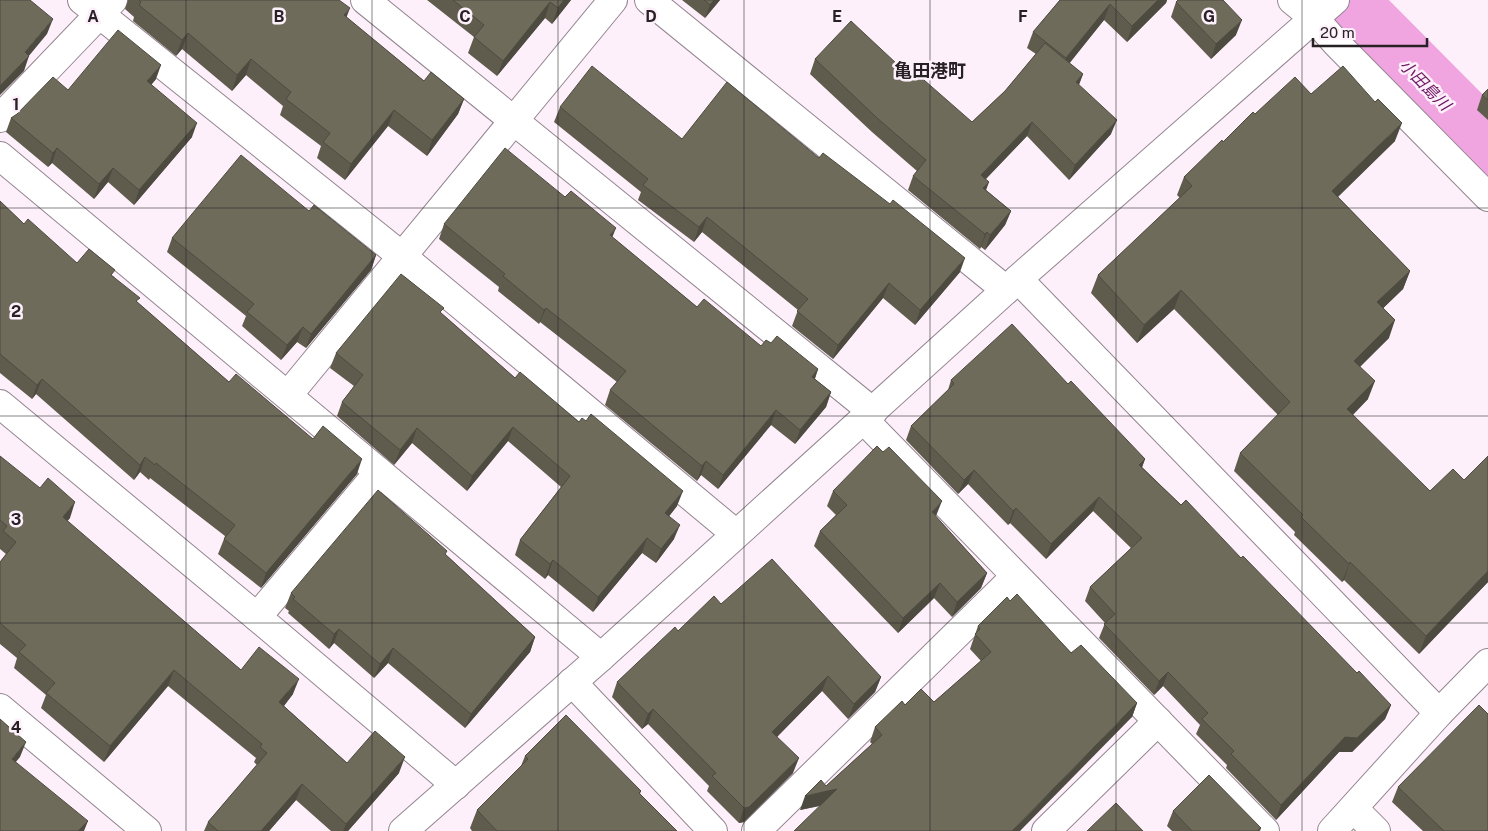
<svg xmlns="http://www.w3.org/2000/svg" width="1488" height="831" viewBox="0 0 1488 831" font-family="'Public Sans','Noto Sans JP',sans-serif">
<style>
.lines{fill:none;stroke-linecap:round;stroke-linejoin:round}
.river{stroke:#f0a5e0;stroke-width:68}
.minor-casing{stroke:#938590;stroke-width:30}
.minor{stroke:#fff;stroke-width:28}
.wall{fill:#5f5c4e}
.shaded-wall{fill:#4d4b40}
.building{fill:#6e6b5b;stroke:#4d4b40}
.grid{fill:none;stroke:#272126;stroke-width:1;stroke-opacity:0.55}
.labels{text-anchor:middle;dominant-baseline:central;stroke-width:5;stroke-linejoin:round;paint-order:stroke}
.water-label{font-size:16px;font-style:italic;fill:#6c1561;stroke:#fdf0fa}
.quarter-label{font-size:18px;font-weight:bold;fill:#272126;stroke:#fdf0fa}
.grid-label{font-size:16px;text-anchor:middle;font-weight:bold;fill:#272126;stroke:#fdf0fa;stroke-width:5;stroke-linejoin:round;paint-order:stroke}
</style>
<rect width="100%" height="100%" fill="#fdf0fa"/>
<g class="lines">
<polyline class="river" points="1341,0 1488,148"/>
<defs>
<g id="minor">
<polyline points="82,0 403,257 736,534"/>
<polyline points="365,0 873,412"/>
<polyline points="649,0 1006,290"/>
<polyline points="1292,0 1313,17 1337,44 1488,197"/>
<polyline points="0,118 113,0"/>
<polyline points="0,156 601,657"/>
<polyline points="1018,279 1439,713"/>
<polyline points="288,395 613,0"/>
<polyline points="0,404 257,617 456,785"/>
<polyline points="864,420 1265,831"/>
<polyline points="257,617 379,472"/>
<polyline points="572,682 713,831"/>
<polyline points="0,708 147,831"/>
<polyline points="1354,809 1376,831"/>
<polyline points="403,831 601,657 1018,279 1335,0"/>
<polyline points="756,831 1016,576"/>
<polyline points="1046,831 1158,721"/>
<polyline points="1332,831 1439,713 1488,663"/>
</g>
</defs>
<use href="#minor" class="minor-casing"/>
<use href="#minor" class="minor"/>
</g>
<g class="wall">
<polygon points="128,0 339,0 346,17 424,81 464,99 458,114 427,156 388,126 345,180 317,158 321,146 280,115 283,106 246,75 232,91 182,49 176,56 133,21 134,17 125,9"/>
<polygon points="427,0 571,0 552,24 545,18 497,76 468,53 474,37"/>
<polygon points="682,0 720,0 705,18"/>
<polygon points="1060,0 1167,0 1166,3 1127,42 1104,20 1069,63 1083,74 1079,85 1111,134 1069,180 1027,136 986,179 986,190 1011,211 1005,225 985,250 981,247 980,249 908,190 913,176 917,171 872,132 810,74 815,59 912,78 972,122 1005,91 1036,54 1027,48 1033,32"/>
<polygon points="1176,2 1236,35 1211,59 1171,17"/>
<polygon points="156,79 151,85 192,137 134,205 108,182 94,199 52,163 48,167 6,132 11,118 68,90"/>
<polygon points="1488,89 1488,120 1477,110 1482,95"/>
<polygon points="1311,94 1395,141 1338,197 1410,271 1403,289 1383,308 1389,338 1360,366 1368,399 1353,415 1488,582 1419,654 1344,580 1342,582 1294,535 1295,532 1234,471 1240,453 1278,415 1174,309 1137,343 1091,293 1098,275 1180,198 1177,195 1184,177 1255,114"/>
<polygon points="560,107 682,139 960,272 915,325 883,298 833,359 792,326 798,310 702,232 694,242 638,200 641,192 554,122"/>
<polygon points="0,201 24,224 77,263 113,276 138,303 229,382 313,439 357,474 261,588 218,554 224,539 225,536 150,478 149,480 140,472 134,480 36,394 32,399 0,373"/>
<polygon points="309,211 376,255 371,270 306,348 297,342 281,360 242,326 246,316 167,252 172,238"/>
<polygon points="444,224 612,237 697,307 761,346 771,343 818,369 815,379 831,392 826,407 795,444 771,425 718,489 701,475 697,481 605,405 610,390 617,382 540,322 539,324 498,291 499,287 439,239"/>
<polygon points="442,314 515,378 677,506 669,516 674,539 656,563 642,553 593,612 548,575 545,579 515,555 520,540 561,487 508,441 467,491 412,443 394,465 337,416 342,402 354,386 330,368 336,353"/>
<polygon points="951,380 1068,384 1145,459 1142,467 1181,505 1241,558 1357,673 1391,705 1385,719 1352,752 1339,752 1276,820 1226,768 1227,765 1196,734 1200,725 1163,686 1154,695 1099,638 1105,623 1085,601 1090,587 1131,548 1093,511 1046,559 1010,523 1008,525 968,484 958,494 906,440 911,426 948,390"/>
<polygon points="0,456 70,518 67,521 241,670 293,694 284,706 347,763 399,773 348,831 331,831 296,800 269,831 204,831 208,822 257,765 254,762 256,758 168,686 104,762 41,708 46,695 14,668 17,658 0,644 0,562 6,554 0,549"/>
<polygon points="833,491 936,517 987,573 981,588 952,617 934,598 898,633 814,546 820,531 836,515 827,506"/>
<polygon points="446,555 535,637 530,652 465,728 388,663 374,678 334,643 329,649 288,613 289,611 285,608 291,593"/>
<polygon points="1010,601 1071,653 1137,703 1132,717 820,806 800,810 872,744 870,742 875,727 905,705 934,702 981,661 970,649 978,626"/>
<polygon points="721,604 881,677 875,692 848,719 822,691 777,737 793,773 744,822 739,823 707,791 709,786 648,724 642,729 612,697 617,682 678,631"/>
<polygon points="525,756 641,791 640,794 677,831 472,831 470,828 477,810 521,766"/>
<polygon points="1398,787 1488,831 1423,831 1392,802"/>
<polygon points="1173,811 1261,828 1260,831 1172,831 1167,826"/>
</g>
<g class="shaded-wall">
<polygon points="564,0 571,0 552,24 558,8"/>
<polygon points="714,0 720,0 705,18 710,5"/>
<polygon points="1158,0 1167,0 1166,3 1127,42 1132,26"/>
<polygon points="550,2 545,18 497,76 503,61"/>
<polygon points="1110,4 1104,20 1061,74 1066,58"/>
<polygon points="350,8 344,24 344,15"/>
<polygon points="53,19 47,34 28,57 29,56 24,71 0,95 0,86 25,52"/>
<polygon points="1242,20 1236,35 1211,59 1216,44"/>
<polygon points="188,33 182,49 176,56 182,40"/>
<polygon points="251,59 246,75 232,91 237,75"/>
<polygon points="161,65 156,79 142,96 147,81"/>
<polygon points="1083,74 1077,89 1076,82"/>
<polygon points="464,99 458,114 427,156 432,140"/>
<polygon points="394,110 388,126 345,180 351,164"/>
<polygon points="1117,120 1111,134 1069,180 1075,165"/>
<polygon points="1032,122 1027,136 976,189 981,175"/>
<polygon points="197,123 192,137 134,205 139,190"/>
<polygon points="1402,123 1395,141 1325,209 1332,191"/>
<polygon points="57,148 52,163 48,167 53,153"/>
<polygon points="113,168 108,182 94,199 99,184"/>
<polygon points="989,182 984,196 983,188"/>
<polygon points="1011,211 1005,225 985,250 990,235"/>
<polygon points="707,217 702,232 694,242 699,227"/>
<polygon points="616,228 610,243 610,235"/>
<polygon points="987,232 981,247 980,249 985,234"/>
<polygon points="376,255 371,270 306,348 311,334"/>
<polygon points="965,258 960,272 915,325 920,310"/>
<polygon points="1410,271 1403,289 1371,320 1377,302"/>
<polygon points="889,283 883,298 833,359 838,345"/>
<polygon points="1181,290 1174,309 1137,343 1144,325"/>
<polygon points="546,308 540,322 539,324 544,310"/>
<polygon points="1395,320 1389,338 1348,379 1354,361"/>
<polygon points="303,327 297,342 281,360 287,345"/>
<polygon points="818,369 813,383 812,377"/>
<polygon points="42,379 36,394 32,399 37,385"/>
<polygon points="1375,381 1368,399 1340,427 1347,409"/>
<polygon points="831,392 826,407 795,444 800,430"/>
<polygon points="776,410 771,425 718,489 723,475"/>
<polygon points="513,427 508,441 467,491 472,476"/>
<polygon points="417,428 412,443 394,465 400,450"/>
<polygon points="145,457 140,472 134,480 140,465"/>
<polygon points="362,459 357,474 261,588 266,573"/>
<polygon points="1145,459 1140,473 1139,465"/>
<polygon points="706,461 701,475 697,481 702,466"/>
<polygon points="974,470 968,484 958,494 964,480"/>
<polygon points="683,491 677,506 660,528 665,513"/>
<polygon points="1099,497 1093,511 1046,559 1051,544"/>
<polygon points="942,501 936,516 932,512"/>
<polygon points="75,502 70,518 57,533 63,517"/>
<polygon points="1016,508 1010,523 1008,525 1013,511"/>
<polygon points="680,525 674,539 656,563 661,549"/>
<polygon points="647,538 642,553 593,612 598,597"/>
<polygon points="553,560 548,575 545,579 550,564"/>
<polygon points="1350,562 1344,580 1342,582 1349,564"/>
<polygon points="1488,571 1488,582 1419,654 1426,636"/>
<polygon points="987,573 981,588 952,617 957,602"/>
<polygon points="940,583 934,598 898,633 903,618"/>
<polygon points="339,629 334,643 329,649 334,634"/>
<polygon points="535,637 530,652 465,728 471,714"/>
<polygon points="393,648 388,663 374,678 380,664"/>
<polygon points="174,670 168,686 104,762 110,746"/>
<polygon points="1168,672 1163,686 1154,695 1159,681"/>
<polygon points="828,676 822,691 767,747 772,732"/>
<polygon points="881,677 875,692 848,719 854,704"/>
<polygon points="299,679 293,694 274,718 279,702"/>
<polygon points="1137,703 1132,717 1020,831 1012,831"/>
<polygon points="1391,705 1385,719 1352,752 1339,752 1276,820 1281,805 1345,737"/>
<polygon points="653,709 648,724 642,729 648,714"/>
<polygon points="26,742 20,757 6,774 12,759"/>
<polygon points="405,757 399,773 348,831 343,831 346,824"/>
<polygon points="799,758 793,773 744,822 739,823 744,808"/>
<polygon points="302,784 296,800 269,831 261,831"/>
<polygon points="837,789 831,803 800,810 805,796"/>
<polygon points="88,821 84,831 78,831"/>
</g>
<g class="building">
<polygon points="0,0 30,0 53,19 25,52 29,56 0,86"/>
<polygon points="139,0 339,0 350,8 344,15 424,81 431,72 464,99 432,140 394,110 351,164 323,142 330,133 286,99 291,92 251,59 237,75 188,33 182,40 139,5 141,2"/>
<polygon points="453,0 564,0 558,8 550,2 503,61 474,37 484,25"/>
<polygon points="704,0 714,0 710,5"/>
<polygon points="1060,0 1158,0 1132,26 1110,4 1066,58 1033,32"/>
<polygon points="1178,0 1223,0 1242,20 1216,44 1176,2"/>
<polygon points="851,21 912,78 916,73 972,122 1005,91 1045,43 1083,74 1076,82 1117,120 1075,165 1032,122 981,175 989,182 983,188 1011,211 990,235 987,232 985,234 913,176 926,160 877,118 815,59"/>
<polygon points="118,30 161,65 147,81 197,123 139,190 113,168 99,184 57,148 53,153 11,118 17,114 53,77 68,90"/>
<polygon points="592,66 682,139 727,82 819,158 823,153 890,204 893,200 965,258 920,310 889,283 838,345 797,311 808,299 707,217 699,227 643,185 648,179 560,107"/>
<polygon points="1343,66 1375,102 1378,99 1402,123 1332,191 1410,271 1377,302 1395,320 1354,361 1375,381 1347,409 1430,491 1453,469 1464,480 1488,456 1488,571 1426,636 1350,562 1349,564 1301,517 1303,515 1240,453 1290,402 1181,290 1144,325 1098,275 1192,186 1184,177 1222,140 1223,142 1253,112 1255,114 1295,77 1311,94"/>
<polygon points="1488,89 1488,100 1482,95"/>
<polygon points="505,148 565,197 571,191 616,228 610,235 697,307 704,299 761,346 766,340 771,343 777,336 818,369 812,377 831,392 800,430 776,410 723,475 706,461 702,466 610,390 626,371 546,308 544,310 503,276 505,274 444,224"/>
<polygon points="241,155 309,211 314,205 376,255 311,334 303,327 287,345 247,312 254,304 172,238"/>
<polygon points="0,201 24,224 28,219 77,263 89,249 115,270 111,275 140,298 136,301 229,382 236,374 313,439 323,426 362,459 266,573 224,539 235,525 156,463 155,465 145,457 140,465 42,379 37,385 0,354"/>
<polygon points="401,274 444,308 440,312 515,378 520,372 579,422 582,418 586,421 591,414 683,491 665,513 680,525 661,549 647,538 598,597 553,560 550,564 520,540 570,476 513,427 472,476 417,428 400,450 342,402 363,375 336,353"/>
<polygon points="1012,324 1068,384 1071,381 1145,459 1139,465 1181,505 1186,500 1241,558 1243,556 1357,673 1359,671 1391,705 1357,738 1345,737 1281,805 1231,754 1234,751 1202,719 1208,713 1168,672 1159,681 1104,624 1115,614 1090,587 1142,538 1099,497 1051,544 1016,508 1013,511 974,470 964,480 911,426 954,384 951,380"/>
<polygon points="877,446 883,452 889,447 942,501 932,512 987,573 957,602 940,583 903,618 820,531 847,505 833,491"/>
<polygon points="0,456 40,488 48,478 75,502 63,517 241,670 259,647 299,679 279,702 347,763 375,731 405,757 346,824 302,784 261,831 218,831 208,822 267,753 260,747 262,744 174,670 110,746 46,693 55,683 19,652 26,645 0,623 0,562 16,542 3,531 7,526 0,520"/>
<polygon points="378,490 438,543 447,551 445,554 535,637 471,714 393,648 380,664 339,629 334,634 293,599 295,597 291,593"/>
<polygon points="772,559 881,677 854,704 828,676 772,732 799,758 749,807 744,808 712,776 716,773 653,709 648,714 617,682 675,627 678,631 714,596 721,604"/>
<polygon points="1017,594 1071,653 1081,645 1137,703 1012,831 794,831 837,789 805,796 821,780 826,786 882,735 875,727 902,701 905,705 921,689 934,702 991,652 975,634 980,629 978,626 1007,597 1010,601"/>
<polygon points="1479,705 1488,714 1488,831 1444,831 1398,787"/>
<polygon points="566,715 641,791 639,793 677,831 497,831 477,810 528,759 525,756"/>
<polygon points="0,719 26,742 12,759 88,821 78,831 0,831"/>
<polygon points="1209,775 1261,828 1258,830 1259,831 1192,831 1173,811"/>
<polygon points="1116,803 1143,831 1087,831"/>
</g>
<path class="grid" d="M186 0V831M372 0V831M558 0V831M744 0V831M930 0V831M1116 0V831M1302 0V831M0 208H1488M0 416H1488M0 623H1488"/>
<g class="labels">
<g class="water-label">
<text transform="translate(1425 85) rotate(45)">小田島川</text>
</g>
<g class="quarter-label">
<text x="930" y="70">亀田港町</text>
</g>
</g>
<g class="grid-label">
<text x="93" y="22">A</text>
<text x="279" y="22">B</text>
<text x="465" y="22">C</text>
<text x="651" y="22">D</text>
<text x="837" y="22">E</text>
<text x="1023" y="22">F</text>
<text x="1209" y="22">G</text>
<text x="16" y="110">1</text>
<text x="16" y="317">2</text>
<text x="16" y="525">3</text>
<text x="16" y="733">4</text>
</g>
<path d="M1313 38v8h114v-8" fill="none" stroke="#272126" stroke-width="2.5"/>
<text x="1320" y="38" font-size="15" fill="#272126" stroke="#fdf0fa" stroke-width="4" paint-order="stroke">20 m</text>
</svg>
